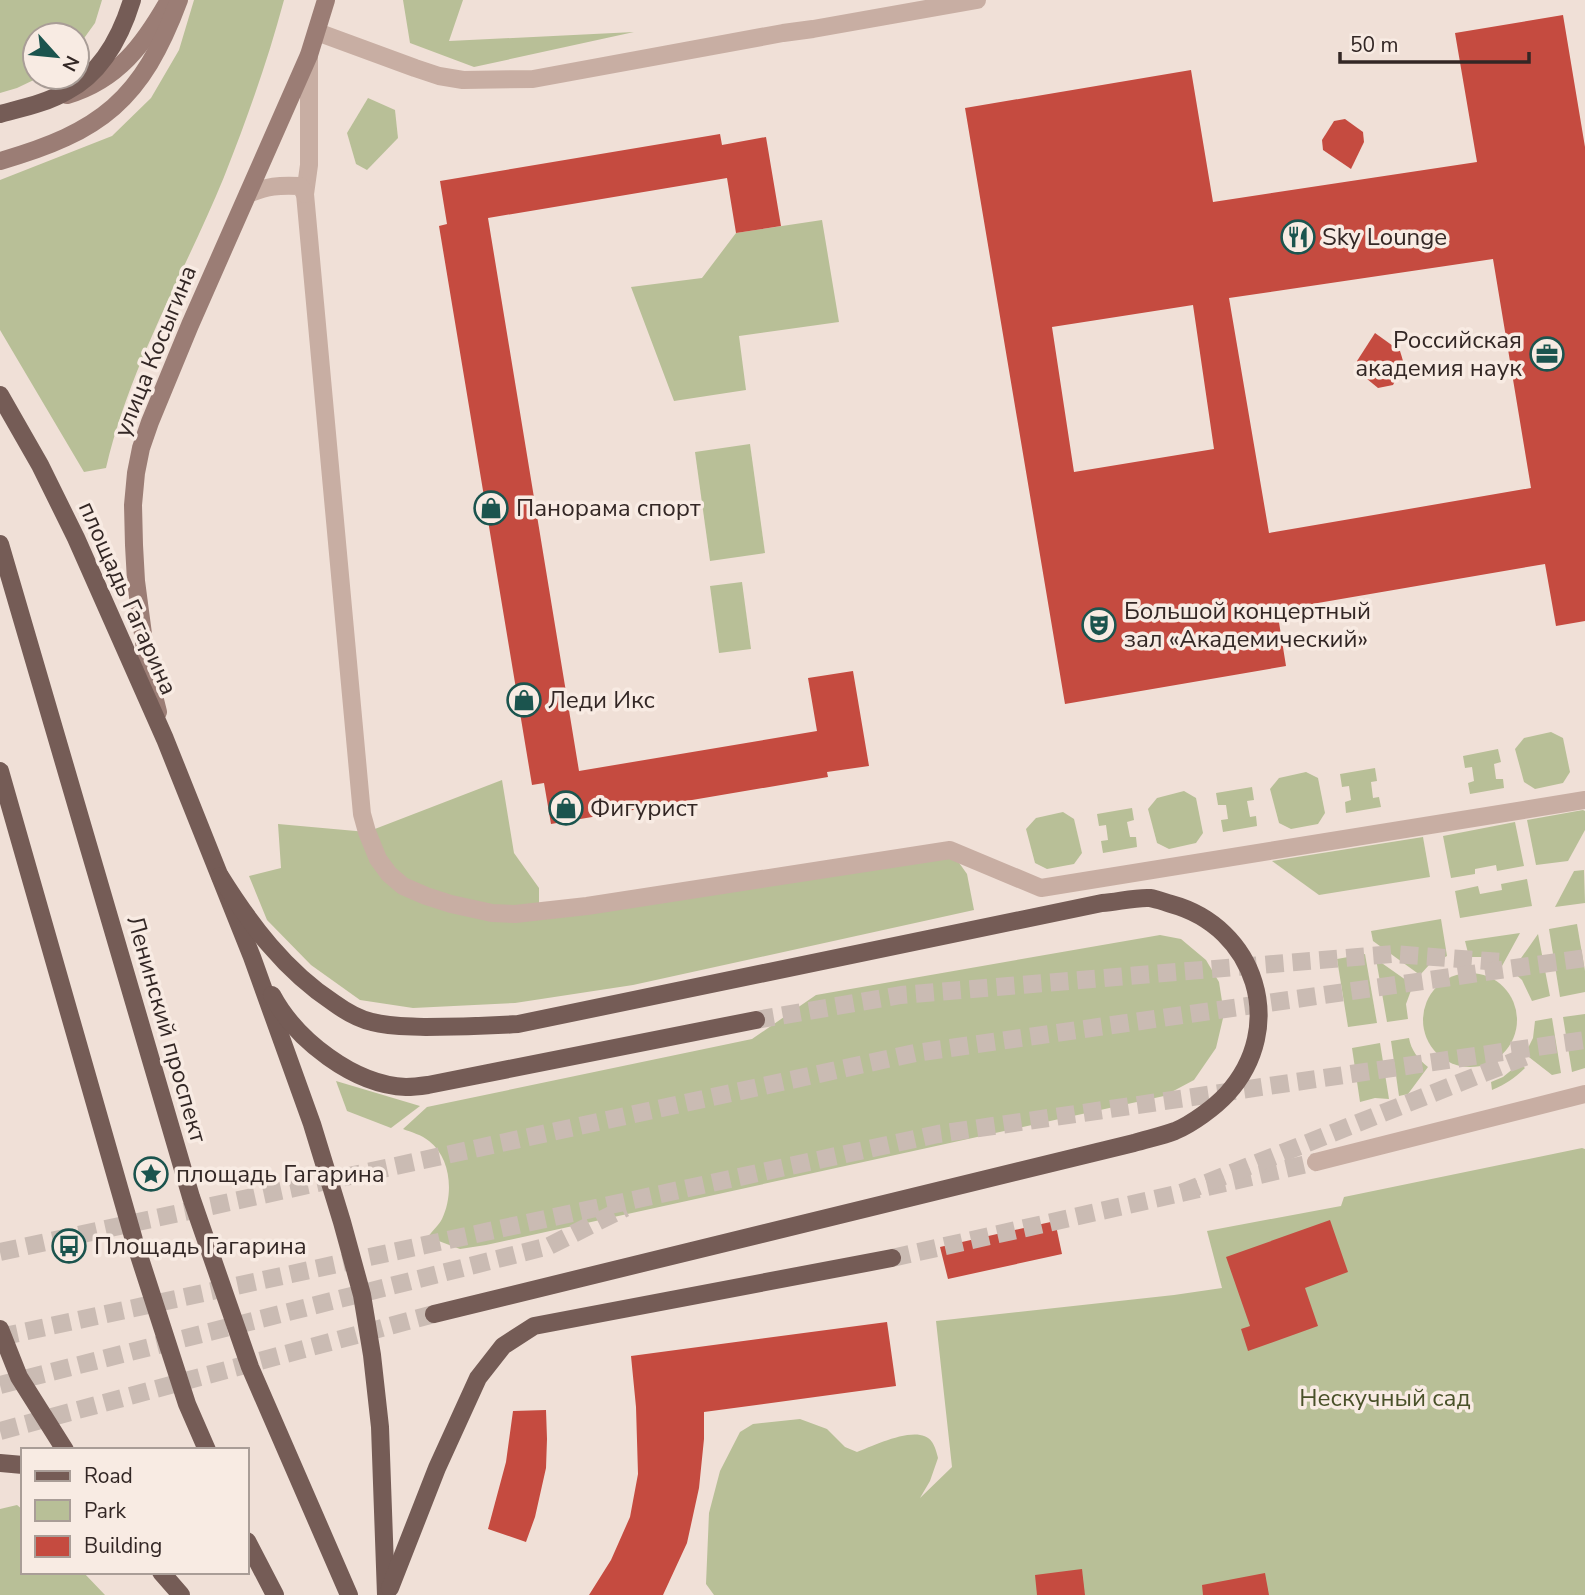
<svg xmlns="http://www.w3.org/2000/svg" width="1585" height="1595" viewBox="0 0 1585 1595" font-family="'Nunito Sans',sans-serif">
<style>
.green{fill:#b8bf97}
.building{fill:#c54b40;fill-rule:evenodd}
.lines{fill:none;stroke-linecap:round;stroke-linejoin:round}
.street-tunnel{stroke:#cabbb3;stroke-width:18;stroke-dasharray:18 9;stroke-linecap:butt}
.primary-tunnel{stroke:#cabbb3;stroke-width:18;stroke-dasharray:18 9;stroke-linecap:butt}
.street{stroke:#c8aea3;stroke-width:18}
.secondary{stroke:#9b7d75;stroke-width:18}
.primary{stroke:#755c56;stroke-width:18}
.labels{text-anchor:middle;dominant-baseline:central;stroke-width:7;stroke-linejoin:round;paint-order:stroke}
.poi-label{font-size:24px;fill:#332725;stroke:#f8ebe3;text-anchor:start}
.street-label{font-size:24px;fill:#332725;stroke:#f8ebe3}
.park-label{font-size:24px;fill:#495129;stroke:#f8ebe3}
</style>
<rect width="100%" height="100%" fill="#f0e0d7"/>
<g class="green">
<polygon points="0,0 102,0 95,23 77,48 77,35 35,35 35,77 40,77 17,88 0,93"/>
<path d="M194 0H284C268 60 247 119 224 177 184 274 130 365 106 468L84 472 0 330V180L112 136 151 98 179 50Z"/>
<polygon points="403,0 463,0 449,41 634,32 474,67 410,43"/>
<polygon points="368,98 395,110 398,138 367,170 356,164 347,133"/>
<polygon points="822,220 839,322 739,336 746,390 674,401 631,287 702,278 736,233"/>
<polygon points="750,444 765,553 710,561 695,452"/>
<polygon points="742,582 751,649 719,653 710,586"/>
<polygon points="1551,732 1563,738 1570,772 1563,783 1535,789 1524,782 1515,749 1524,738"/>
<polygon points="1498,749 1501,762 1494,764 1496,779 1503,779 1504,788 1470,794 1468,783 1474,781 1472,767 1465,768 1463,756"/>
<polygon points="1375,768 1377,781 1371,782 1373,798 1379,797 1381,807 1346,813 1345,802 1351,800 1349,786 1342,787 1340,774"/>
<polygon points="1306,772 1318,778 1325,813 1318,824 1291,829 1279,823 1270,789 1279,778"/>
<polygon points="502,780 514,853 539,888 539,912 950,850 967,874 974,910 633,985 515,1003 413,1008 360,1000 311,965 267,920 249,876 281,868 278,824 367,832"/>
<polygon points="1252,787 1254,800 1247,801 1250,817 1256,816 1257,826 1223,832 1221,820 1228,819 1226,805 1218,805 1216,793"/>
<polygon points="1184,791 1196,798 1203,833 1196,843 1169,849 1157,843 1148,809 1157,798"/>
<polygon points="1132,808 1134,820 1127,822 1130,837 1136,837 1137,847 1103,853 1101,841 1108,840 1106,825 1099,826 1097,814"/>
<polygon points="1583,810 1585,811 1585,830 1568,861 1536,865 1527,820"/>
<polygon points="1063,812 1074,819 1082,853 1074,864 1047,869 1035,863 1026,829 1036,818"/>
<polygon points="1515,822 1524,866 1497,871 1496,865 1475,869 1475,874 1451,878 1443,836"/>
<polygon points="1423,837 1430,877 1319,895 1272,861"/>
<polygon points="1584,870 1585,903 1555,907 1574,871"/>
<polygon points="1527,879 1532,906 1460,918 1455,891 1478,886 1480,894 1502,890 1501,884"/>
<polygon points="1441,919 1447,956 1429,965 1420,975 1373,941 1371,931"/>
<polygon points="1577,924 1585,971 1585,992 1560,997 1549,929"/>
<polygon points="1520,933 1502,966 1486,957 1469,957 1465,941"/>
<polygon points="1538,934 1550,996 1532,1001 1522,980 1512,971"/>
<path d="M1160 935 1181 939 1206 960 1219 982 1224 1014 1216 1048 1194 1080 1164 1096 486 1245 460 1249 428 1237C432 1231 439 1225 442 1219 454 1194 451 1158 429 1141 422 1135 411 1132 403 1129L427 1107 752 1039 816 995Z"/>
<polygon points="1365,954 1377,1023 1348,1027 1337,959"/>
<polygon points="1376,959 1413,985 1406,1004 1408,1019 1387,1022"/>
<circle cx="1470" cy="1020" r="47"/>
<polygon points="1585,1014 1585,1068 1572,1072 1563,1017"/>
<polygon points="1552,1018 1561,1073 1552,1075 1525,1054 1533,1038 1535,1021"/>
<path d="M1409 1038C1411 1050 1418 1059 1428 1067L1408 1094 1399 1096 1391 1041Z"/>
<polygon points="1380,1043 1389,1099 1375,1098 1360,1102 1352,1048"/>
<path d="M1520 1063 1525 1068C1515 1078 1506 1084 1492 1090L1491 1082 1503 1077Z"/>
<polygon points="336,1081 420,1106 391,1128 347,1111"/>
<path d="M1582 1148 1585 1149V1595H714L706 1584 709 1513 720 1471 740 1432 753 1424 800 1419 827 1429 845 1447 857 1452C874 1446 919 1423 932 1442 935 1446 937 1454 938 1458L930 1481 920 1498 952 1467 936 1321 1174 1295 1222 1288 1207 1231 1341 1206 1344 1197Z"/>
<polygon points="17,1505 23,1510 23,1572 83,1572 105,1595 0,1595 0,1509"/>
</g>
<g class="building">
<path d="M1563 15 1585 147V621L1556 626 1545 564 1277 610 1286 666 1065 704 965 108 1191 70 1213 202 1477 162 1455 33ZM1493 259 1531 488 1269 533 1229 298ZM1193 305 1214 449 1074 472 1052 327Z"/>
<polygon points="1345,119 1363,132 1364,142 1351,169 1323,150 1322,140 1334,121"/>
<polygon points="720,134 722,145 766,137 781,226 736,233 727,178 488,218 579,771 817,731 808,678 853,671 869,766 827,772 828,777 551,824 544,783 532,785 439,226 447,224 440,181"/>
<polygon points="1375,333 1400,351 1404,364 1393,385 1378,388 1361,374 1357,361"/>
<polygon points="1330,1220 1348,1272 1305,1288 1318,1326 1248,1351 1241,1329 1250,1326 1226,1257"/>
<polygon points="1055,1221 1062,1254 948,1279 940,1247"/>
<polygon points="887,1322 896,1386 704,1412 704,1439 699,1488 687,1543 663,1595 589,1595 611,1560 630,1517 638,1474 636,1407 631,1356"/>
<polygon points="546,1410 547,1439 546,1468 535,1517 526,1542 488,1529 506,1462 513,1411"/>
<polygon points="1082,1569 1085,1595 1037,1595 1035,1575"/>
<polygon points="1265,1573 1269,1595 1203,1595 1202,1585"/>
</g>
<g class="lines">
<polyline class="street-tunnel" points="1181,1193 1316,1162"/>
<g class="primary-tunnel">
<polyline points="756,1020 901,995 1393,954 1501,962"/>
<polyline points="0,1252 915,1053 1585,958"/>
<polyline points="892,1258 1181,1193 1527,1056"/>
<polyline points="0,1337 938,1134 1585,1040"/>
<polyline points="0,1385 549,1246 625,1208"/>
<polyline points="0,1431 434,1314"/>
</g>
<g class="street">
<polyline points="317,32 415,68 439,76 463,80 533,79 783,33 813,29 977,0"/>
<polyline points="309,55 309,165 305,194 359,782 362,814 367,832 378,859 389,874 403,886 426,896 451,904 492,913 515,914 587,906 950,850 1041,888 1585,800"/>
<path d="M248 194C268 186 278 185 300 186L305 194"/>
<polyline points="1316,1162 1585,1094"/>
</g>
<g class="secondary">
<path d="M67 95C118 80 144 44 169 0"/>
<path d="M0 161C101 132 142 100 179 0"/>
<polyline points="158,712 148,672 136,581 134,545 133,505 136,473 141,448 150,422 190,325 309,55 326,0"/>
</g>
<g class="primary">
<path d="M0 114C22 108 47 103 67 91 101 73 121 36 132 0"/>
<polyline points="0,395 40,465 76,538 165,739 252,957 312,1124 342,1222 362,1295 372,1355 380,1427 386,1595"/>
<polyline points="0,544 191,1197 250,1367 349,1595"/>
<polyline points="0,771 134,1240 187,1404 207,1450"/>
<path d="M220 876C250 924 285 971 334 1003 345 1011 359 1019 372 1022 390 1027 408 1026 426 1027 457 1027 487 1026 518 1024L1102 903C1117 902 1136 897 1150 898 1157 899 1164 902 1171 904 1256 927 1288 1027 1227 1094 1215 1107 1192 1124 1175 1131 1162 1136 1147 1139 1134 1143L434 1314"/>
<path d="M272 995C296 1040 354 1085 406 1087 414 1087 421 1086 428 1085L756 1020"/>
<polyline points="0,1329 19,1377 65,1450"/>
<polyline points="0,1463 23,1465"/>
<polyline points="247,1541 275,1595"/>
<polyline points="161,1572 181,1595"/>
<polyline points="390,1588 437,1468 478,1378 503,1346 534,1326 892,1258"/>
</g>
</g>
<defs>
<symbol id="restaurant-ring" viewBox="-11 -11 22 22"><circle r="9.5" fill="#f8ebe3" stroke="#1b544e" stroke-width="1.5"/><path d="M-5-6h1v4h1v-4h1v4h1v-4h1v5L-1.5 .5V6h-2V.5L-5-1ZM5-6V6H3V1.5H1.5Q1.5-4 5-6Z" fill="#1b544e"/></symbol>
<symbol id="office-ring" viewBox="-11 -11 22 22"><circle r="9.5" fill="#f8ebe3" stroke="#1b544e" stroke-width="1.5"/><path d="M-6-3h4V-5.5h4V-3h4V5H-6ZM-1-4.5V-3h2v-1.5ZM-6 0V1H6V0Z" fill="#1b544e"/></symbol>
<symbol id="shop-ring" viewBox="-11 -11 22 22"><circle r="9.5" fill="#f8ebe3" stroke="#1b544e" stroke-width="1.5"/><path d="M-5-2.5h2.3a2.7 3.5 0 0 1 5.4 0H5L5.5 6h-11ZM-1.5-2.5h3a1.5 2.3 0 0 0-3 0Z" fill="#1b544e"/></symbol>
<symbol id="theatre-ring" viewBox="-11 -11 22 22"><circle r="9.5" fill="#f8ebe3" stroke="#1b544e" stroke-width="1.5"/><path d="M-5-5.5Q0-4 5-5.5V0Q5 5 0 6Q-5 5-5 0ZM-3.3-2.5H-1v1.5H-3.3ZM1-2.5H3.3v1.5H1ZM-2.8 1Q0 5.5 2.8 1Z" fill="#1b544e"/></symbol>
<symbol id="sight-ring" viewBox="-11 -11 22 22"><circle r="9.5" fill="#f8ebe3" stroke="#1b544e" stroke-width="1.5"/><path d="M0-6L1.8-2.2L6-1.7L2.9 1.2L3.7 5.4L0 3.3L-3.7 5.4L-2.9 1.2L-6-1.7L-1.8-2.2Z" fill="#1b544e"/></symbol>
<symbol id="bus-ring" viewBox="-11 -11 22 22"><circle r="9.5" fill="#f8ebe3" stroke="#1b544e" stroke-width="1.5"/><path d="M-5-6H5V4H4V6H2V4H-2V6H-4V4H-5ZM-3.5-4V0h7V-4ZM-3.5 1.2v1.5H-2V1.2ZM2 1.2v1.5H3.5V1.2Z" fill="#1b544e"/></symbol>
</defs>
<g fill-rule="evenodd">
<use href="#restaurant-ring" x="1279" y="218" width="38" height="38"/>
<use href="#office-ring" x="1528" y="335" width="38" height="38"/>
<use href="#shop-ring" x="472" y="489" width="38" height="38"/>
<use href="#theatre-ring" x="1080" y="606" width="38" height="38"/>
<use href="#shop-ring" x="505" y="681" width="38" height="38"/>
<use href="#shop-ring" x="547" y="789" width="38" height="38"/>
<use href="#sight-ring" x="132" y="1155" width="38" height="38"/>
<use href="#bus-ring" x="50" y="1227" width="38" height="38"/>
</g>
<g class="labels">
<g class="poi-label">
<text x="1322" y="237">Sky Lounge</text>
<text x="1522" y="340" text-anchor="end">Российская<tspan x="1522" dy="28">академия наук</tspan></text>
<text x="516" y="508">Панорама спорт</text>
<text x="1124" y="611">Большой концертный<tspan x="1124" dy="28">зал «Академический»</tspan></text>
<text x="548" y="700">Леди Икс</text>
<text x="590" y="808">Фигурист</text>
<text x="176" y="1174">площадь Гагарина</text>
<text x="94" y="1246">Площадь Гагарина</text>
</g>
<g class="street-label">
<text transform="translate(155 351) rotate(-68)">улица Косыгина</text>
<text transform="translate(128 598) rotate(66)">площадь Гагарина</text>
<text transform="translate(167 1029) rotate(74)">Ленинский проспект</text>
</g>
<g class="park-label">
<text x="1385" y="1398">Нескучный сад</text>
</g>
</g>
<rect x="21" y="1448" width="228" height="126" fill="#f8ebe3" stroke="#a99d97" stroke-width="2"/>
<rect x="35" y="1471" width="35" height="10" fill="#755c56" stroke="#a99d97" stroke-width="2"/>
<text x="84" y="1483" font-size="21" fill="#332725">Road</text>
<rect x="35" y="1500" width="35" height="21" fill="#b8bf97" stroke="#a99d97" stroke-width="2"/>
<text x="84" y="1518" font-size="21" fill="#332725">Park</text>
<rect x="35" y="1536" width="35" height="21" fill="#c54b40" stroke="#a99d97" stroke-width="2"/>
<text x="84" y="1553" font-size="21" fill="#332725">Building</text>
<g transform="translate(56 56) rotate(117)"><circle r="33" fill="#f8ebe3" stroke="#a99d97" stroke-width="2"/>
<path d="M0-5L12 26L0 18L-12 26Z" fill="#1b544e"/>
<text y="-10" font-size="19" font-weight="bold" text-anchor="middle" fill="#332725">N</text>
</g>
<path d="M1340 52v10h189v-10" fill="none" stroke="#332725" stroke-width="3.5"/>
<text x="1350" y="52" font-size="21" fill="#332725" stroke="#f8ebe3" stroke-width="5" paint-order="stroke">50 m</text>
</svg>
